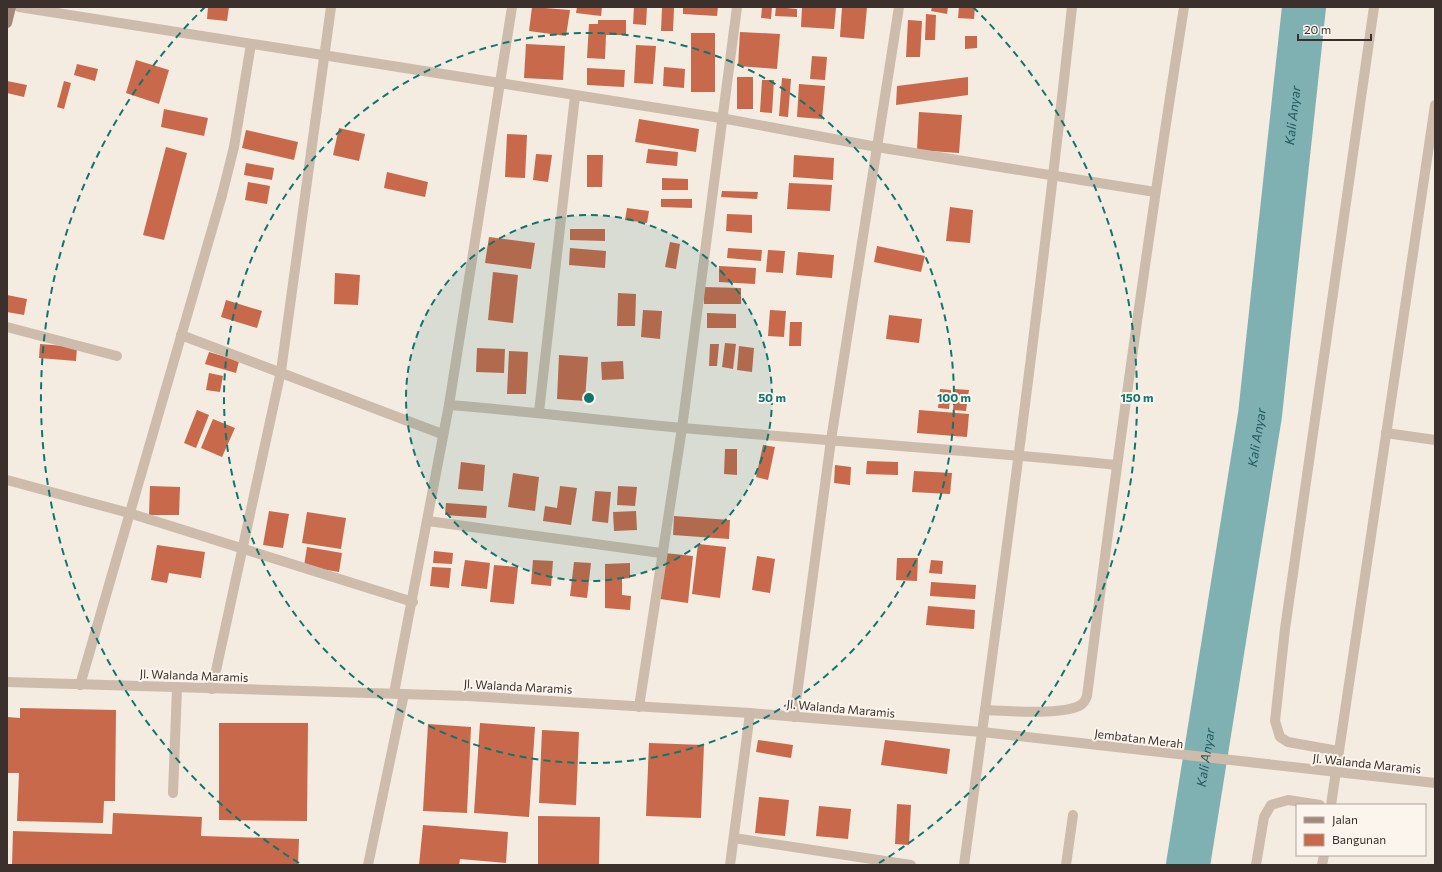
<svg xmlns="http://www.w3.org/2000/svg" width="1442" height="872" viewBox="0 0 1442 872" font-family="Commissioner,sans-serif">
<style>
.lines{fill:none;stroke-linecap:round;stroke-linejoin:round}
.river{stroke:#7fb0b2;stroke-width:44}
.building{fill:#c8694b}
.service{stroke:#cdbbac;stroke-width:10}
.minor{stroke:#cdbbac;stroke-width:10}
.tertiary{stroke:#cdbbac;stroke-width:10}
.secondary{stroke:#a18a7d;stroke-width:10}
.ring{fill:none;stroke:#0f766e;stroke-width:2;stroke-dasharray:7 5}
.labels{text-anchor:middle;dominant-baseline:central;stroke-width:4;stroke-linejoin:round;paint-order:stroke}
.street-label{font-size:12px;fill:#3b302b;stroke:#fbf5ee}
.water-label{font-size:13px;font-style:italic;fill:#1f5a5e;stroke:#fbf5ee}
.centre{fill:#0f766e;stroke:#fbf5ee;stroke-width:2}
.ring-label{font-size:12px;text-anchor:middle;font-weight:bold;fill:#0f766e;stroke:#fbf5ee;stroke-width:4;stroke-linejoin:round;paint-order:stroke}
</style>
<rect width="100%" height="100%" fill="#f4ebe1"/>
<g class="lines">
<path class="river" id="s1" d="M1188 865 1260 415 1304 7"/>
</g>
<g class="building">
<polygon points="208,7 229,7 227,21 207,19"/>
<polygon points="532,7 570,10 566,36 529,31"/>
<polygon points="577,7 602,7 601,16 576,13"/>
<polygon points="634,7 647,7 646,25 633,24"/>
<polygon points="683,7 718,7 717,16 683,14"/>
<polygon points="762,7 772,7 771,19 761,18"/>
<polygon points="776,7 797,9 797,17 775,16"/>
<polygon points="802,7 836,8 834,29 801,27"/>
<polygon points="842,7 867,7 864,39 840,37"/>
<polygon points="932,7 948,7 947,14 931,11"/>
<polygon points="959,7 975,7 974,19 958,18"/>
<polygon points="662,8 674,8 673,31 661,31"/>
<polygon points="926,14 936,15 935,40 925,40"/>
<polygon points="598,20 626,20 626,35 606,35 605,59 587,58 589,24 598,24"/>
<polygon points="908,20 922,21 920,57 906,57"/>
<polygon points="740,32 780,34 777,69 738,66"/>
<rect x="691" y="33" width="24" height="59"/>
<polygon points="965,36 977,36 977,48 965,49"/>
<polygon points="526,44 565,46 563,80 524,78"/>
<polygon points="636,45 656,46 653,84 634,83"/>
<polygon points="812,56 827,57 825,80 810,79"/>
<polygon points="136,60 169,70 159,104 126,93"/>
<polygon points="77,64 98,69 95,81 74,75"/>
<polygon points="664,67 685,69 684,88 663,86"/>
<polygon points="587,68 625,70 624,87 587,85"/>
<rect x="737" y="77" width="16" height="32"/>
<polygon points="968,77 968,95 896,105 897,86"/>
<polygon points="782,78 791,79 788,117 779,116"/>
<polygon points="762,80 774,80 772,113 760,112"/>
<polygon points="7,81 27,85 24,97 7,93"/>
<polygon points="64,81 71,83 64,109 57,107"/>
<polygon points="799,84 825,86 822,119 797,117"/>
<polygon points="164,109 208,118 204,136 161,127"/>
<polygon points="919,112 962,115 959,153 917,150"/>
<polygon points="639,119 699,129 696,152 635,142"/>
<polygon points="339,128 365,134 359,161 333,155"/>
<polygon points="246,130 298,142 294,160 242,148"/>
<polygon points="507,134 527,135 525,178 505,177"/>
<polygon points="166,147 187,153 164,240 143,235"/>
<polygon points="648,149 678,152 677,166 646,163"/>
<polygon points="536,154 552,155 548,182 533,180"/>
<polygon points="587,155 603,155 602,187 587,187"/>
<polygon points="794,155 834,158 833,180 793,177"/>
<polygon points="246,163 274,168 272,180 244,175"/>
<polygon points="387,172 428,182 425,197 384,188"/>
<polygon points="662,178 688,179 688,190 662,190"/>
<polygon points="248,182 270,186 267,204 245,200"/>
<polygon points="789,183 832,185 830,211 787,209"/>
<polygon points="722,191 758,192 757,199 721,197"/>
<polygon points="661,199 692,199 692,208 661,207"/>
<polygon points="950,207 973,210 970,243 946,241"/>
<polygon points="627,208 649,211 647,223 625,220"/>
<polygon points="727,214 752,215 752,233 726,231"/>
<polygon points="570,229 605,229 605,241 570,240"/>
<polygon points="489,237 535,243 531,269 485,263"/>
<polygon points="670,242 680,244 676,269 665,267"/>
<polygon points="877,246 925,256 921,272 874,262"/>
<polygon points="570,248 606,251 605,268 569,265"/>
<polygon points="728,248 762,250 761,261 727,258"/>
<polygon points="768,250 785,251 783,273 766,272"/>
<polygon points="798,252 834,255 832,278 796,275"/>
<polygon points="719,266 756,268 755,284 719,282"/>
<polygon points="493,272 518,275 513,323 488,320"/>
<polygon points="335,273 360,275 358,305 334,304"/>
<polygon points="704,287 741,288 741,304 704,304"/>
<polygon points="618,293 636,294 635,326 617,326"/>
<polygon points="7,295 27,299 24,315 7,312"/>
<polygon points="226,300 262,311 257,328 221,317"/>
<polygon points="643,310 662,311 660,339 641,337"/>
<polygon points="770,310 786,311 784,337 768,336"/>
<polygon points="707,313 736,314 736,328 707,328"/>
<polygon points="889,315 922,319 919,343 886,339"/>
<polygon points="790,322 802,322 801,346 789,346"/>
<polygon points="725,343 736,344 733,369 722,367"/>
<polygon points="40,344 77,347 76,361 39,358"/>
<polygon points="710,344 719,344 717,366 709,366"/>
<polygon points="739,346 754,348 752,372 737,370"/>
<polygon points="477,348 505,349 504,373 476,372"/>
<polygon points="509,351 528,352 526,394 507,394"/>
<polygon points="209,352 239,361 236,373 205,364"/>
<polygon points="559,355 588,357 585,401 557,399"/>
<polygon points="623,361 624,379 602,380 601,362"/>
<polygon points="209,373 223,376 220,392 206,390"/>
<polygon points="940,389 951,390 949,409 938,408"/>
<polygon points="955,389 969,390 966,411 953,410"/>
<polygon points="197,410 209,415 196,448 184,443"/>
<polygon points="919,410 969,414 967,437 917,433"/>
<polygon points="213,419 235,428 222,457 201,448"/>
<polygon points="763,445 775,447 768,480 756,477"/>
<polygon points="725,449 737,449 737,475 724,474"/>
<polygon points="867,461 898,462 898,475 866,474"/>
<polygon points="461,462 485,465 483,491 458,489"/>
<polygon points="835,465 851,467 850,485 834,483"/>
<polygon points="914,471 952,473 950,494 912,492"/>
<polygon points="513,473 539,477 535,511 508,507"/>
<polygon points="150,486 180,487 179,515 149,515"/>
<polygon points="560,486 577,488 571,525 543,521 545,506 557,508"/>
<polygon points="618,486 637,487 635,506 617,505"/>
<polygon points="595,491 611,492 608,523 592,521"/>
<polygon points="446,503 487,506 486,518 445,515"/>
<polygon points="269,511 289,514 283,548 263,545"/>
<polygon points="636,511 637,530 614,531 613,512"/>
<polygon points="307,512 346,518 341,549 302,543"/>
<polygon points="674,516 730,520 729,539 673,535"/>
<polygon points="698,544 726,547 720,598 692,594"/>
<polygon points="157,545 205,552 201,578 169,573 167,583 151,580"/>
<polygon points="307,547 342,553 339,572 304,566"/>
<polygon points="434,551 453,553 452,564 433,563"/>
<polygon points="665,553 693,556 688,603 660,599"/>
<polygon points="757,556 775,559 770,593 752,590"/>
<polygon points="897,558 918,558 917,581 896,580"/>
<polygon points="465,560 490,563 487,589 461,586"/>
<polygon points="533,560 553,561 551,586 531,584"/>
<polygon points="931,560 943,561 942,574 929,573"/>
<polygon points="574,562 591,563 587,598 570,596"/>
<polygon points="630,563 630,578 622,579 622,595 631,596 630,610 605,608 605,564"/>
<polygon points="494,565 518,567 514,604 490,602"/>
<polygon points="432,567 451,568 449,588 430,586"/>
<polygon points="931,582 976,585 975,599 930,596"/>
<polygon points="928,606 975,610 974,629 926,625"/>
<polygon points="20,708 116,710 115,801 104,801 103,823 17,821 19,773 7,773 7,717 20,718"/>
<polygon points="219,723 308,723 307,821 219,820"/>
<polygon points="480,723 535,727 529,817 474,813"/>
<polygon points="428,724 471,727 467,813 423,811"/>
<polygon points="542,730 579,732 576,805 539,803"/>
<polygon points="758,740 793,745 791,758 756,752"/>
<polygon points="885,740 950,749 947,774 881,765"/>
<polygon points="649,743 704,745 701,818 646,816"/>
<polygon points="759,797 789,800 785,836 755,833"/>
<polygon points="897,804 911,805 909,845 895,844"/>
<polygon points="819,806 851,809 848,839 816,836"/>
<polygon points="113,813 202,817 201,836 299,839 298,865 12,865 13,831 112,834"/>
<polygon points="538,816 600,817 599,865 538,865"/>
<polygon points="423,825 508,832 506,863 460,859 459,865 419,865"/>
</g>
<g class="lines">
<g class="service">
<polyline points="7,327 117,356"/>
<polyline points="173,793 177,688"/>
</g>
<g class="minor">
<polyline points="19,7 721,118 877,147 1155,192"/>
<polyline points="181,335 442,434"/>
<path d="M449 405C528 411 605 421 683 428 828 441 972 450 1116 465"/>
<polyline points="539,412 575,96"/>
<polyline points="1386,433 1435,440"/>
<polyline points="7,480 129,513 413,602"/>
<polyline points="428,521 661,553"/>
<polyline points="80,685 222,195 234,147 251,44"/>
<polyline points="212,689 281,371 331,7"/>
<polyline points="394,693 449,405 512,7"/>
<polyline points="639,707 682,428 737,7"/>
<path d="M985 710C1008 711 1060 715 1079 706 1084 703 1085 701 1087 696 1116 466 1148 236 1184 7"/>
<polyline points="794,717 831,440 899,7"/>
<polyline points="1338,751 1288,742 1280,737 1275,721 1285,629 1374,7"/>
<polyline points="1331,805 1435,105"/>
<polyline points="734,838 911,865"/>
<polyline points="368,865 404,694"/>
<polyline points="730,865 750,713"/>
<path d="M964 865C1003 579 1041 294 1072 7"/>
<polyline points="1066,865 1073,815"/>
<polyline points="1256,865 1264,817 1271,805 1288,800 1320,805"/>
<polyline points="1322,865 1324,855"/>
</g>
<polyline class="tertiary" points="7,682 468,696 750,713 982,732 1435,783"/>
<polyline class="secondary" points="7,23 11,7"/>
</g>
<circle cx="589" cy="398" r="183" fill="#0f766e" fill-opacity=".12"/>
<g class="ring">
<circle cx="589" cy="398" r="183"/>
<circle cx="589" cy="398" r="365"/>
<path d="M299 863A548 548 0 0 1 205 7M973 7A548 548 0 0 1 879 863"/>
</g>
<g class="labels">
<g class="street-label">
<text transform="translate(194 675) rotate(2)">Jl. Walanda Maramis</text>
<text transform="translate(518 686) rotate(3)">Jl. Walanda Maramis</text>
<text transform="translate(841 708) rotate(5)">Jl. Walanda Maramis</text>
<text transform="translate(1139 738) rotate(7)">Jembatan Merah</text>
<text transform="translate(1367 763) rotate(6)">Jl. Walanda Maramis</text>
</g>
<g class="water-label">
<text stroke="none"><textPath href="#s1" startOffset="757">Kali Anyar</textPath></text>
<text stroke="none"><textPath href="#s1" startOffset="433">Kali Anyar</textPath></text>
<text stroke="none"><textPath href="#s1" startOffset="109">Kali Anyar</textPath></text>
</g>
</g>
<circle cx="589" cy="398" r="6" class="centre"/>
<g class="ring-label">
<text x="772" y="402">50 m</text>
<text x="954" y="402">100 m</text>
<text x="1137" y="402">150 m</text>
</g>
<rect width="1442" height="872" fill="none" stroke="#3b302b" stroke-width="16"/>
<rect x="1296" y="804" width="130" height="52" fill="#fbf5ee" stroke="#aea6a0"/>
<rect x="1304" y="817" width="20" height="6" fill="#a18a7d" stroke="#aea6a0"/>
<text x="1332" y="824" font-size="12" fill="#3b302b">Jalan</text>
<rect x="1304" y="834" width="20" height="12" fill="#c8694b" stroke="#aea6a0"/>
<text x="1332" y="844" font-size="12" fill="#3b302b">Bangunan</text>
<path d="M1298 34v6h73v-6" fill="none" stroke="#3b302b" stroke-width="2"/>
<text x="1304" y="34" font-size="12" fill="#3b302b" stroke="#fbf5ee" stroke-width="3" paint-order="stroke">20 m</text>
</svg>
